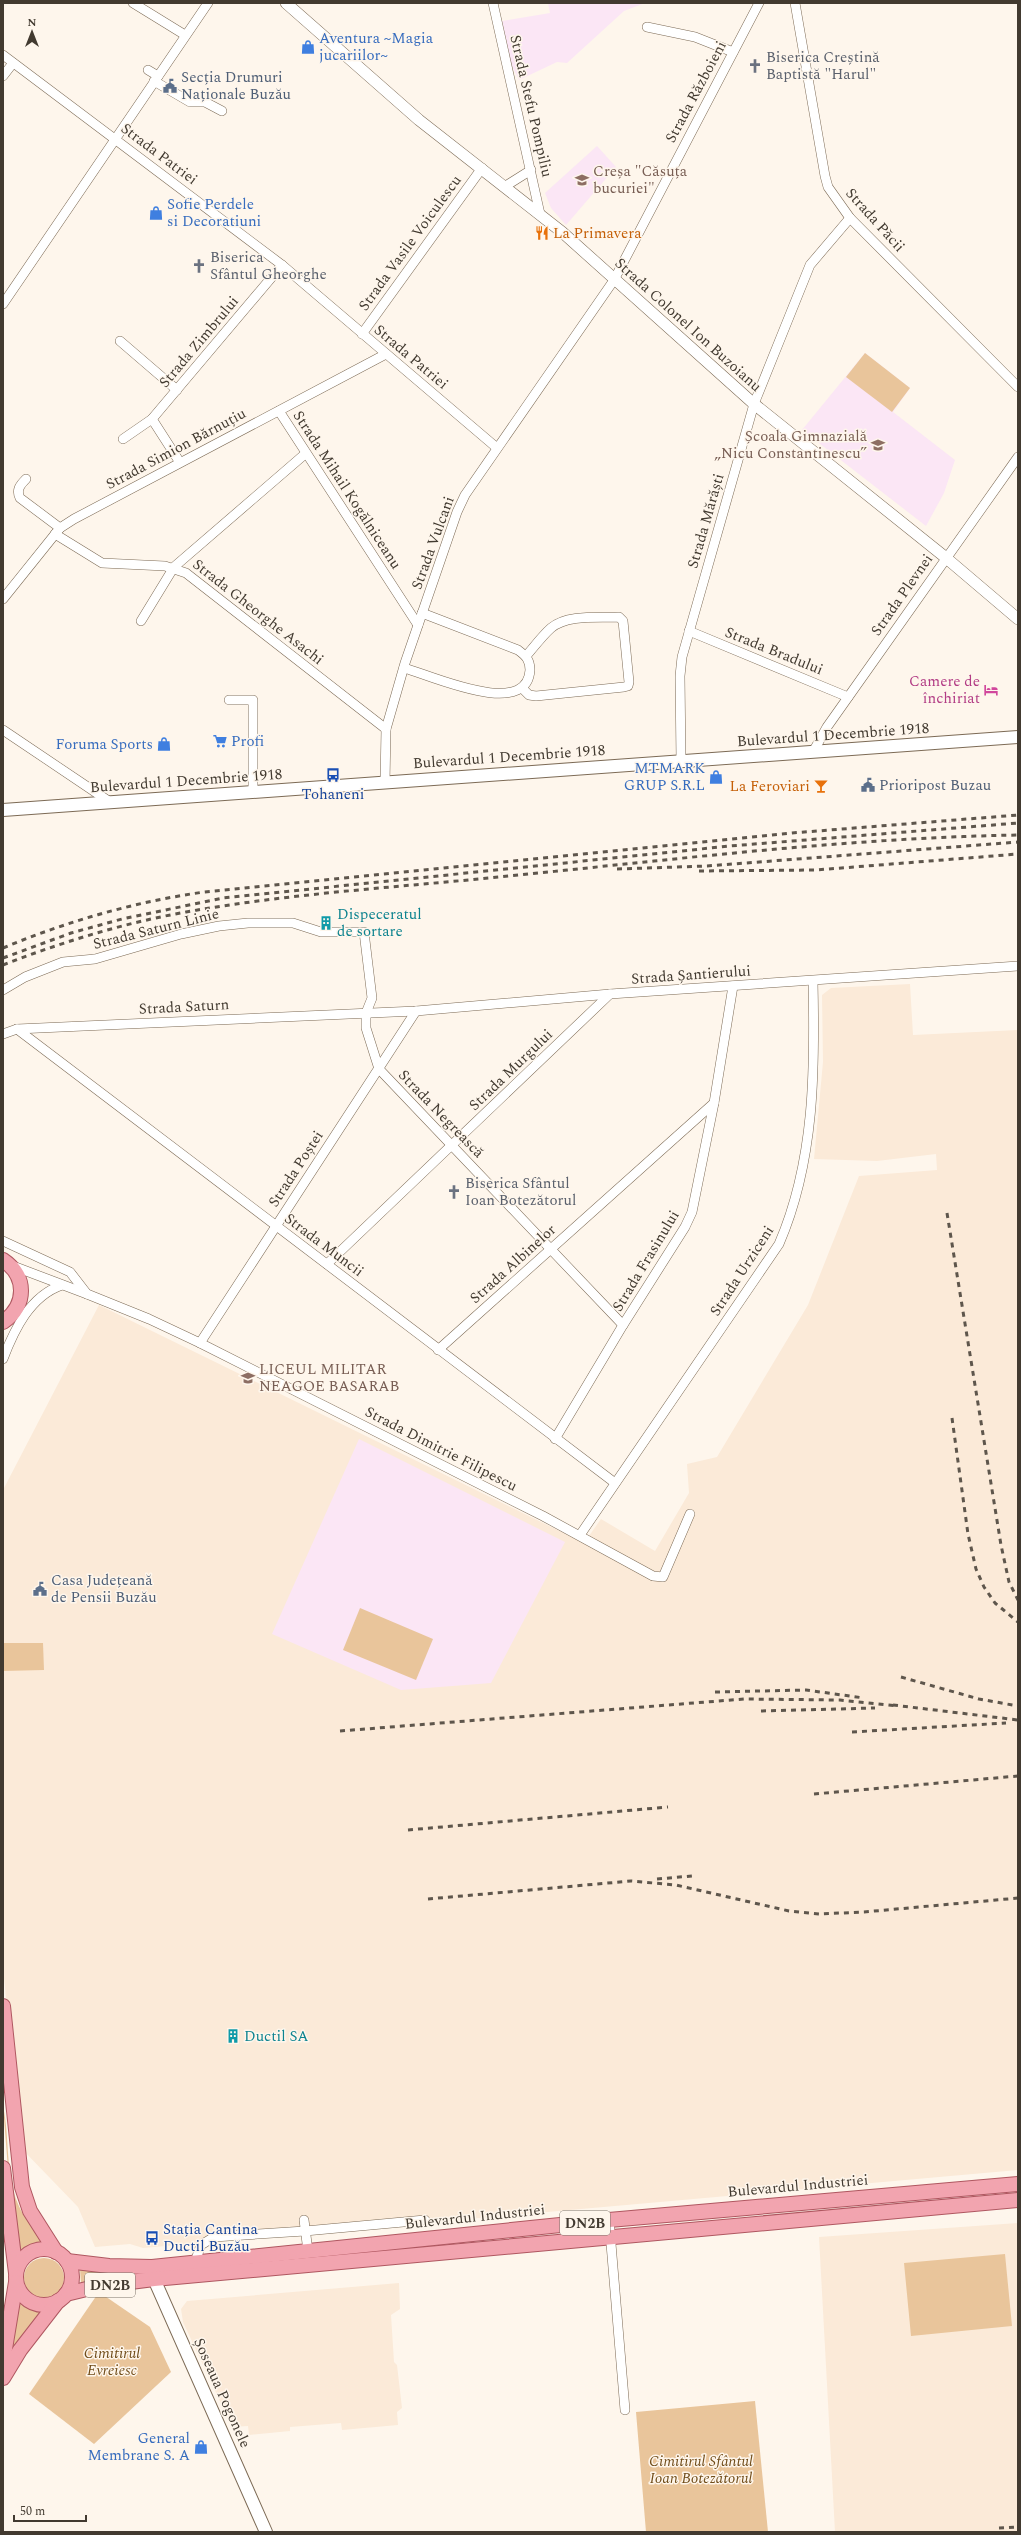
<svg xmlns="http://www.w3.org/2000/svg" width="1021" height="2535" viewBox="0 0 1021 2535" font-family="Spectral,serif">
<style>
.industrial{fill:#fbead8}
.education{fill:#fbe6f5}
.green{fill:#e9c59b}
.lines{fill:none;stroke-linecap:round;stroke-linejoin:round}
.minor-casing{stroke:#7c6a55;stroke-width:10}
.tertiary-casing{stroke:#7c6a55;stroke-width:12}
.secondary-casing{stroke:#7c6a55;stroke-width:14}
.primary-casing{stroke:#af5760;stroke-width:16}
.minor{stroke:#fff;stroke-width:9}
.tertiary{stroke:#fff;stroke-width:11}
.secondary{stroke:#fff;stroke-width:12}
.primary{stroke:#f2a4af;stroke-width:14}
.rail{stroke:#5e564c;stroke-width:3;stroke-dasharray:5 5;stroke-linecap:butt}
.labels{text-anchor:middle;dominant-baseline:central;stroke-width:3;stroke-linejoin:round;paint-order:stroke}
.shield{fill:#fef6ec;stroke:#7a7268;stroke-width:1}
.shield-label{font-size:14px;font-weight:bold;fill:#423a30}
.shop-label{font-size:15px;fill:#366cbe;stroke:#fef6ec;text-anchor:start}
.worship-label{font-size:15px;fill:#5b616d;stroke:#fef6ec;text-anchor:start}
.service-label{font-size:15px;fill:#4e5e75;stroke:#fef6ec;text-anchor:start}
.street-label{font-size:15px;fill:#423a30;stroke:#fef6ec}
.education-label{font-size:15px;fill:#785e54;stroke:#fef6ec;text-anchor:start}
.food-label{font-size:15px;fill:#c56008;stroke:#fef6ec;text-anchor:start}
.hotel-label{font-size:15px;fill:#b23c85;stroke:#fef6ec;text-anchor:end}
.transit-label{font-size:15px;fill:#164399;stroke:#fef6ec}
.culture-label{font-size:15px;fill:#0d838f;stroke:#fef6ec;text-anchor:start}
.park-label{font-size:15px;font-style:italic;fill:#714d1a;stroke:#fef6ec}
</style>
<rect width="100%" height="100%" fill="#fef6ec"/>
<g class="industrial">
<polygon points="910,984 913,1035 1018,1030 1018,2170 143,2248 130,2244 95,2247 78,2207 21,2148 3,1968 3,1490 99,1305 584,1543 601,1519 655,1551 689,1493 687,1464 717,1457 808,1305 859,1176 937,1170 936,1154 877,1161 814,1159 823,1062 822,995 831,988"/>
<polygon points="1018,2223 1018,2532 835,2532 819,2237"/>
<polygon points="399,2283 400,2309 391,2315 394,2362 397,2365 402,2408 397,2412 398,2425 342,2430 341,2423 290,2427 290,2431 249,2435 248,2426 232,2427 183,2322 181,2309 187,2301"/>
</g>
<g class="education">
<polygon points="548,3 645,3 624,11 567,63 557,62 519,80 511,64 502,21 550,13"/>
<polygon points="597,146 616,167 566,225 551,208 545,193"/>
<polygon points="865,353 910,388 893,412 955,460 944,493 926,526 802,430"/>
<polygon points="359,1439 565,1542 491,1683 401,1690 272,1634"/>
</g>
<g class="green">
<polygon points="865,353 910,388 892,412 846,377"/>
<polygon points="360,1608 433,1639 416,1680 343,1650"/>
<polygon points="3,1643 43,1643 44,1670 3,1671"/>
<path d="M3 2106C10 2138 5 2174 18 2204 25 2221 38 2233 50 2246L30 2251 18 2259 10 2194Z"/>
<polygon points="1005,2254 1012,2326 911,2336 904,2263"/>
<circle cx="44" cy="2278" r="20"/>
<polygon points="80,2269 121,2274 94,2278 81,2284"/>
<polygon points="99,2292 150,2327 171,2372 94,2444 29,2394"/>
<polygon points="18,2294 31,2305 48,2307 26,2330 11,2354"/>
<polygon points="755,2401 768,2532 646,2532 636,2412"/>
</g>
<g class="lines">
<defs>
<g id="minor">
<polyline points="133,3 185,35"/>
<polyline points="493,3 540,214"/>
<polyline points="795,3 825,176 828,187 850,218 1018,387"/>
<polyline points="647,27 695,37 733,52"/>
<polyline points="3,55 282,265 497,448"/>
<polyline points="148,70 158,76"/>
<polyline points="3,76 13,63"/>
<polyline points="154,81 190,102 205,102 222,111"/>
<polyline points="504,187 531,170"/>
<polyline points="3,304 208,3"/>
<polyline points="362,334 482,168"/>
<polyline points="120,341 177,390"/>
<polyline points="279,411 418,625"/>
<polyline points="123,439 152,419"/>
<polyline points="179,461 152,419 282,265"/>
<path d="M26 479C20 485 16 490 20 498L60 528"/>
<polyline points="55,534 102,563 165,566 186,573 386,729"/>
<polyline points="3,599 60,528 74,519 386,354"/>
<polyline points="141,621 174,567 305,454"/>
<polyline points="689,631 848,697"/>
<path d="M404 668C430 675 527 720 530 670 530 660 526 656 518 650L422 613"/>
<path d="M523 689 529 695 536 696 624 687 628 686 629 682 623 621 619 617C599 618 567 614 551 628 542 636 534 647 526 656"/>
<polyline points="229,700 253,700 253,793"/>
<polyline points="3,730 110,802"/>
<polyline points="813,752 827,727 1018,457"/>
<polyline points="681,761 680,676 682,657 754,404 810,265 850,218"/>
<polyline points="385,783 386,729 405,663 457,512 465,495 614,280 759,3"/>
<polyline points="3,990 25,977 63,962 95,959 181,934 219,926 248,923 293,923 321,932 364,932 372,998 366,1013 366,1028 379,1069 623,1325"/>
<polyline points="17,1029 615,1483"/>
<polyline points="3,1034 17,1029 416,1011 610,994 1018,966"/>
<polyline points="3,1241 70,1272 87,1294 149,1319 200,1343 543,1516 653,1576 663,1577 690,1514"/>
<polyline points="327,1264 610,994"/>
<polyline points="13,1266 87,1294"/>
<polyline points="200,1343 416,1011"/>
<polyline points="438,1350 714,1103"/>
<path d="M3 1359C14 1330 30 1296 62 1285"/>
<polyline points="555,1439 623,1325 685,1227 692,1212 714,1103 733,986"/>
<path d="M580 1535 779 1244C815 1161 815 1069 813 981"/>
<polyline points="304,2220 308,2251"/>
<polyline points="609,2220 625,2410"/>
<polyline points="195,2262 201,2245 214,2237 305,2231 425,2220"/>
</g>
<polyline id="tertiary" points="286,3 419,120 562,232 754,404 945,557 1018,619"/>
<g id="secondary">
<polyline points="3,810 1018,737"/>
<polyline points="152,2271 154,2279 266,2532"/>
</g>
<g id="primary">
<path d="M3 1260C27 1276 27 1305 3 1322"/>
<polyline points="3,2006 22,2187 30,2211 56,2252"/>
<polyline points="3,2168 16,2273"/>
<circle cx="44" cy="2277" r="28"/>
<polyline points="67,2261 109,2266 152,2267 609,2220 1018,2184"/>
<polyline points="66,2294 99,2286 154,2279 1018,2200"/>
<polyline points="3,2361 16,2282"/>
<polyline points="3,2378 20,2350 58,2301"/>
</g>
</defs>
<use href="#minor" class="minor-casing"/>
<use href="#tertiary" class="tertiary-casing"/>
<use href="#secondary" class="secondary-casing"/>
<use href="#primary" class="primary-casing"/>
<use href="#minor" class="minor"/>
<use href="#tertiary" class="tertiary"/>
<use href="#secondary" class="secondary"/>
<use href="#primary" class="primary"/>
<g class="rail">
<polyline points="617,869 707,866 1018,842"/>
<polyline points="699,871 816,870 1018,854"/>
<path d="M3 948C68 921 134 902 204 892L792 833 1018 815"/>
<polyline points="3,958 71,933 122,919 223,898 730,846 1018,823"/>
<path d="M3 965C62 942 124 923 186 912 293 893 402 887 509 876 679 859 848 838 1018 835"/>
<polyline points="947,1213 1001,1545 1009,1582 1018,1600"/>
<polyline points="952,1418 968,1534 976,1569 984,1587 995,1603 1018,1622"/>
<polyline points="901,1677 979,1699 1018,1706"/>
<polyline points="715,1692 806,1690 864,1698"/>
<polyline points="893,1705 1018,1720"/>
<polyline points="761,1711 875,1708"/>
<polyline points="340,1731 744,1699 840,1700 898,1706"/>
<polyline points="852,1732 1006,1723"/>
<polyline points="814,1794 1018,1776"/>
<polyline points="408,1830 668,1807"/>
<polyline points="657,1879 692,1876"/>
<polyline points="428,1899 631,1881 676,1885 789,1911 819,1914 864,1912 1018,1898"/>
<polyline points="999,2528 1018,2527"/>
</g>
</g>
<defs>
<symbol id="shop-bare" viewBox="-9 -9 18 18"><path d="M-5-2.5h2.3a2.7 3.5 0 0 1 5.4 0H5L5.5 6h-11ZM-1.5-2.5h3a1.5 2.3 0 0 0-3 0Z" fill="#3f7fe0" stroke="#fef6ec" stroke-width="2.5" paint-order="stroke"/></symbol>
<symbol id="church-bare" viewBox="-9 -9 18 18"><path d="M-1.2-6h2.4v3.5h3.3v2.4h-3.3V6h-2.4V-.1h-3.3v-2.4h3.3Z" fill="#6b7280" stroke="#fef6ec" stroke-width="2.5" paint-order="stroke"/></symbol>
<symbol id="civic-bare" viewBox="-9 -9 18 18"><path d="M-.6-6.5H3V-4.5H.6V-3L4-1V1h2V6H-6V1h2V-1L-.6-3ZM-1.2 2.5V6h2.4V2.5Z" fill="#5c6f8a" stroke="#fef6ec" stroke-width="2.5" paint-order="stroke"/></symbol>
<symbol id="school-bare" viewBox="-9 -9 18 18"><path d="M0-5L7-2L0 1L-7-2ZM-4 1L0 2.5L4 1V4Q0 6-4 4Z" fill="#8d6e63" stroke="#fef6ec" stroke-width="2.5" paint-order="stroke"/></symbol>
<symbol id="restaurant-bare" viewBox="-9 -9 18 18"><path d="M-5-6h1v4h1v-4h1v4h1v-4h1v5L-1.5 .5V6h-2V.5L-5-1ZM5-6V6H3V1.5H1.5Q1.5-4 5-6Z" fill="#e8710a" stroke="#fef6ec" stroke-width="2.5" paint-order="stroke"/></symbol>
<symbol id="hotel-bare" viewBox="-9 -9 18 18"><path d="M-6-4.5h1.5V1H6V5H4.5V3h-9V5H-6ZM-4 0a1.8 1.8 0 1 1 3.6 0ZM.5 0V-2.5h3Q6-2.5 6 0Z" fill="#d1479c" stroke="#fef6ec" stroke-width="2.5" paint-order="stroke"/></symbol>
<symbol id="supermarket-bare" viewBox="-9 -9 18 18"><path d="M-6-5.5h2.5l.6 2H6L4.5 2H-2.5L-4.4-4H-6ZM-1.5 3.2a1.3 1.3 0 1 0 .1 0ZM3 3.2a1.3 1.3 0 1 0 .1 0Z" fill="#3f7fe0" stroke="#fef6ec" stroke-width="2.5" paint-order="stroke"/></symbol>
<symbol id="bus-bare" viewBox="-9 -9 18 18"><path d="M-5-6H5V4H4V6H2V4H-2V6H-4V4H-5ZM-3.5-4V0h7V-4ZM-3.5 1.2v1.5H-2V1.2ZM2 1.2v1.5H3.5V1.2Z" fill="#1a4fb4" stroke="#fef6ec" stroke-width="2.5" paint-order="stroke"/></symbol>
<symbol id="bar-bare" viewBox="-9 -9 18 18"><path d="M-6-5H6L.8 .8V4.5H3.5V6h-7V4.5H-.8V.8Z" fill="#e8710a" stroke="#fef6ec" stroke-width="2.5" paint-order="stroke"/></symbol>
<symbol id="building-bare" viewBox="-9 -9 18 18"><path d="M-4-6H4V6H1V3H-1V6H-4ZM-2.5-4.3h1.7v1.8h-1.7ZM.8-4.3h1.7v1.8H.8ZM-2.5-1h1.7V.8h-1.7ZM.8-1h1.7V.8H.8Z" fill="#0f9aa8" stroke="#fef6ec" stroke-width="2.5" paint-order="stroke"/></symbol>
<symbol id="university-bare" viewBox="-9 -9 18 18"><path d="M0-5L7-2L0 1L-7-2ZM-4 1L0 2.5L4 1V4Q0 6-4 4Z" fill="#8d6e63" stroke="#fef6ec" stroke-width="2.5" paint-order="stroke"/></symbol>
</defs>
<g fill-rule="evenodd">
<use href="#shop-bare" x="298" y="37" width="20" height="20"/>
<use href="#church-bare" x="745" y="56" width="20" height="20"/>
<use href="#civic-bare" x="160" y="76" width="20" height="20"/>
<use href="#school-bare" x="572" y="170" width="20" height="20"/>
<use href="#shop-bare" x="146" y="203" width="20" height="20"/>
<use href="#restaurant-bare" x="532" y="223" width="20" height="20"/>
<use href="#church-bare" x="189" y="256" width="20" height="20"/>
<use href="#school-bare" x="868" y="435" width="20" height="20"/>
<use href="#hotel-bare" x="981" y="680" width="20" height="20"/>
<use href="#supermarket-bare" x="210" y="731" width="20" height="20"/>
<use href="#shop-bare" x="154" y="734" width="20" height="20"/>
<use href="#bus-bare" x="323" y="765" width="20" height="20"/>
<use href="#shop-bare" x="706" y="767" width="20" height="20"/>
<use href="#civic-bare" x="858" y="775" width="20" height="20"/>
<use href="#bar-bare" x="811" y="776" width="20" height="20"/>
<use href="#building-bare" x="316" y="913" width="20" height="20"/>
<use href="#church-bare" x="444" y="1182" width="20" height="20"/>
<use href="#university-bare" x="238" y="1368" width="20" height="20"/>
<use href="#civic-bare" x="30" y="1579" width="20" height="20"/>
<use href="#building-bare" x="223" y="2026" width="20" height="20"/>
<use href="#bus-bare" x="142" y="2228" width="20" height="20"/>
<use href="#shop-bare" x="191" y="2437" width="20" height="20"/>
</g>
<g class="labels">
<g class="shield">
<rect x="560" y="2211" width="50" height="24" rx="3"/>
<rect x="85" y="2273" width="50" height="24" rx="3"/>
</g>
<g class="shield-label">
<text x="585" y="2223">DN2B</text>
<text x="110" y="2285">DN2B</text>
</g>
<g class="shop-label">
<text x="319" y="38">Aventura ~Magia<tspan x="319" dy="17">jucariilor~</tspan></text>
<text x="167" y="204">Sofie Perdele<tspan x="167" dy="17">si Decoratiuni</tspan></text>
<text x="231" y="741">Profi</text>
<text x="153" y="744" text-anchor="end">Foruma Sports</text>
<text x="705" y="768" text-anchor="end">MTMARK<tspan x="705" dy="17">GRUP S.R.L</tspan></text>
<text x="190" y="2438" text-anchor="end">General<tspan x="190" dy="17">Membrane S. A</tspan></text>
</g>
<g class="worship-label">
<text x="766" y="57">Biserica Creștină<tspan x="766" dy="17">Baptistă "Harul"</tspan></text>
<text x="210" y="257">Biserica<tspan x="210" dy="17">Sfântul Gheorghe</tspan></text>
<text x="465" y="1183">Biserica Sfântul<tspan x="465" dy="17">Ioan Botezătorul</tspan></text>
</g>
<g class="service-label">
<text x="181" y="77">Secția Drumuri<tspan x="181" dy="17">Naționale Buzău</tspan></text>
<text x="879" y="785">Prioripost Buzau</text>
<text x="51" y="1580">Casa Județeană<tspan x="51" dy="17">de Pensii Buzău</tspan></text>
</g>
<g class="street-label">
<text transform="translate(696 92) rotate(-62)">Strada Războieni</text>
<text transform="translate(531 106) rotate(77)">Strada Stefu Pompiliu</text>
<text transform="translate(159 154) rotate(37)">Strada Patriei</text>
<text transform="translate(875 220) rotate(48)">Strada Păcii</text>
<text transform="translate(410 243) rotate(-54)">Strada Vasile Voiculescu</text>
<text transform="translate(688 325) rotate(42)">Strada Colonel Ion Buzoianu</text>
<text transform="translate(199 342) rotate(-50)">Strada Zimbrului</text>
<text transform="translate(411 357) rotate(40)">Strada Patriei</text>
<text transform="translate(176 449) rotate(-28)">Strada Simion Bărnuțiu</text>
<text transform="translate(347 490) rotate(57)">Strada Mihail Kogălniceanu</text>
<text transform="translate(706 521) rotate(-74)">Strada Mărăști</text>
<text transform="translate(433 543) rotate(-70)">Strada Vulcani</text>
<text transform="translate(902 595) rotate(-55)">Strada Plevnei</text>
<text transform="translate(258 612) rotate(38)">Strada Gheorghe Asachi</text>
<text transform="translate(774 651) rotate(22)">Strada Bradului</text>
<text transform="translate(833 735) rotate(-4)">Bulevardul 1 Decembrie 1918</text>
<text transform="translate(509 757) rotate(-4)">Bulevardul 1 Decembrie 1918</text>
<text transform="translate(186 781) rotate(-4)">Bulevardul 1 Decembrie 1918</text>
<text transform="translate(156 929) rotate(-14)">Strada Saturn Linie</text>
<text transform="translate(691 975) rotate(-4)">Strada Șantierului</text>
<text transform="translate(184 1007) rotate(-3)">Strada Saturn</text>
<text transform="translate(511 1070) rotate(-44)">Strada Murgului</text>
<text transform="translate(441 1114) rotate(46)">Strada Negrească</text>
<text transform="translate(296 1169) rotate(-57)">Strada Poștei</text>
<text transform="translate(324 1245) rotate(37)">Strada Muncii</text>
<text transform="translate(646 1261) rotate(-59)">Strada Frasinului</text>
<text transform="translate(513 1264) rotate(-42)">Strada Albinelor</text>
<text transform="translate(742 1271) rotate(-57)">Strada Urziceni</text>
<text transform="translate(441 1449) rotate(27)">Strada Dimitrie Filipescu</text>
<text transform="translate(798 2186) rotate(-5)">Bulevardul Industriei</text>
<text transform="translate(475 2217) rotate(-6)">Bulevardul Industriei</text>
<text transform="translate(222 2393) rotate(66)">Șoseaua Pogonele</text>
</g>
<g class="education-label">
<text x="593" y="171">Creșa "Căsuța<tspan x="593" dy="17">bucuriei"</tspan></text>
<text x="867" y="436" text-anchor="end">Școala Gimnazială<tspan x="867" dy="17">„Nicu Constantinescu”</tspan></text>
<text x="259" y="1369">LICEUL MILITAR<tspan x="259" dy="17">NEAGOE BASARAB</tspan></text>
</g>
<g class="food-label">
<text x="553" y="233">La Primavera</text>
<text x="810" y="786" text-anchor="end">La Feroviari</text>
</g>
<g class="hotel-label">
<text x="980" y="681">Camere de<tspan x="980" dy="17">închiriat</tspan></text>
</g>
<g class="transit-label">
<text x="333" y="794">Tohaneni</text>
<text x="163" y="2229" text-anchor="start">Stația Cantina<tspan x="163" dy="17">Ductil Buzău</tspan></text>
</g>
<g class="culture-label">
<text x="337" y="914">Dispeceratul<tspan x="337" dy="17">de sortare</tspan></text>
<text x="244" y="2036">Ductil SA</text>
</g>
<g class="park-label">
<text x="112" y="2353">Cimitirul<tspan x="112" dy="17">Evreiesc</tspan></text>
<text x="701" y="2461">Cimitirul Sfântul<tspan x="701" dy="17">Ioan Botezătorul</tspan></text>
</g>
</g>
<rect width="1021" height="2535" fill="none" stroke="#423a30" stroke-width="8"/>
<g transform="translate(32 32)" stroke="#fef6ec" stroke-width="3" paint-order="stroke">
<path d="M0-3L7 15L0 10L-7 15Z" fill="#423a30"/>
<text y="-6" font-size="11" font-weight="bold" text-anchor="middle" fill="#423a30">N</text>
</g>
<path d="M14 2515v6h72v-6" fill="none" stroke="#423a30" stroke-width="2"/>
<text x="20" y="2515" font-size="12" fill="#423a30" stroke="#fef6ec" stroke-width="3" paint-order="stroke">50 m</text>
</svg>
